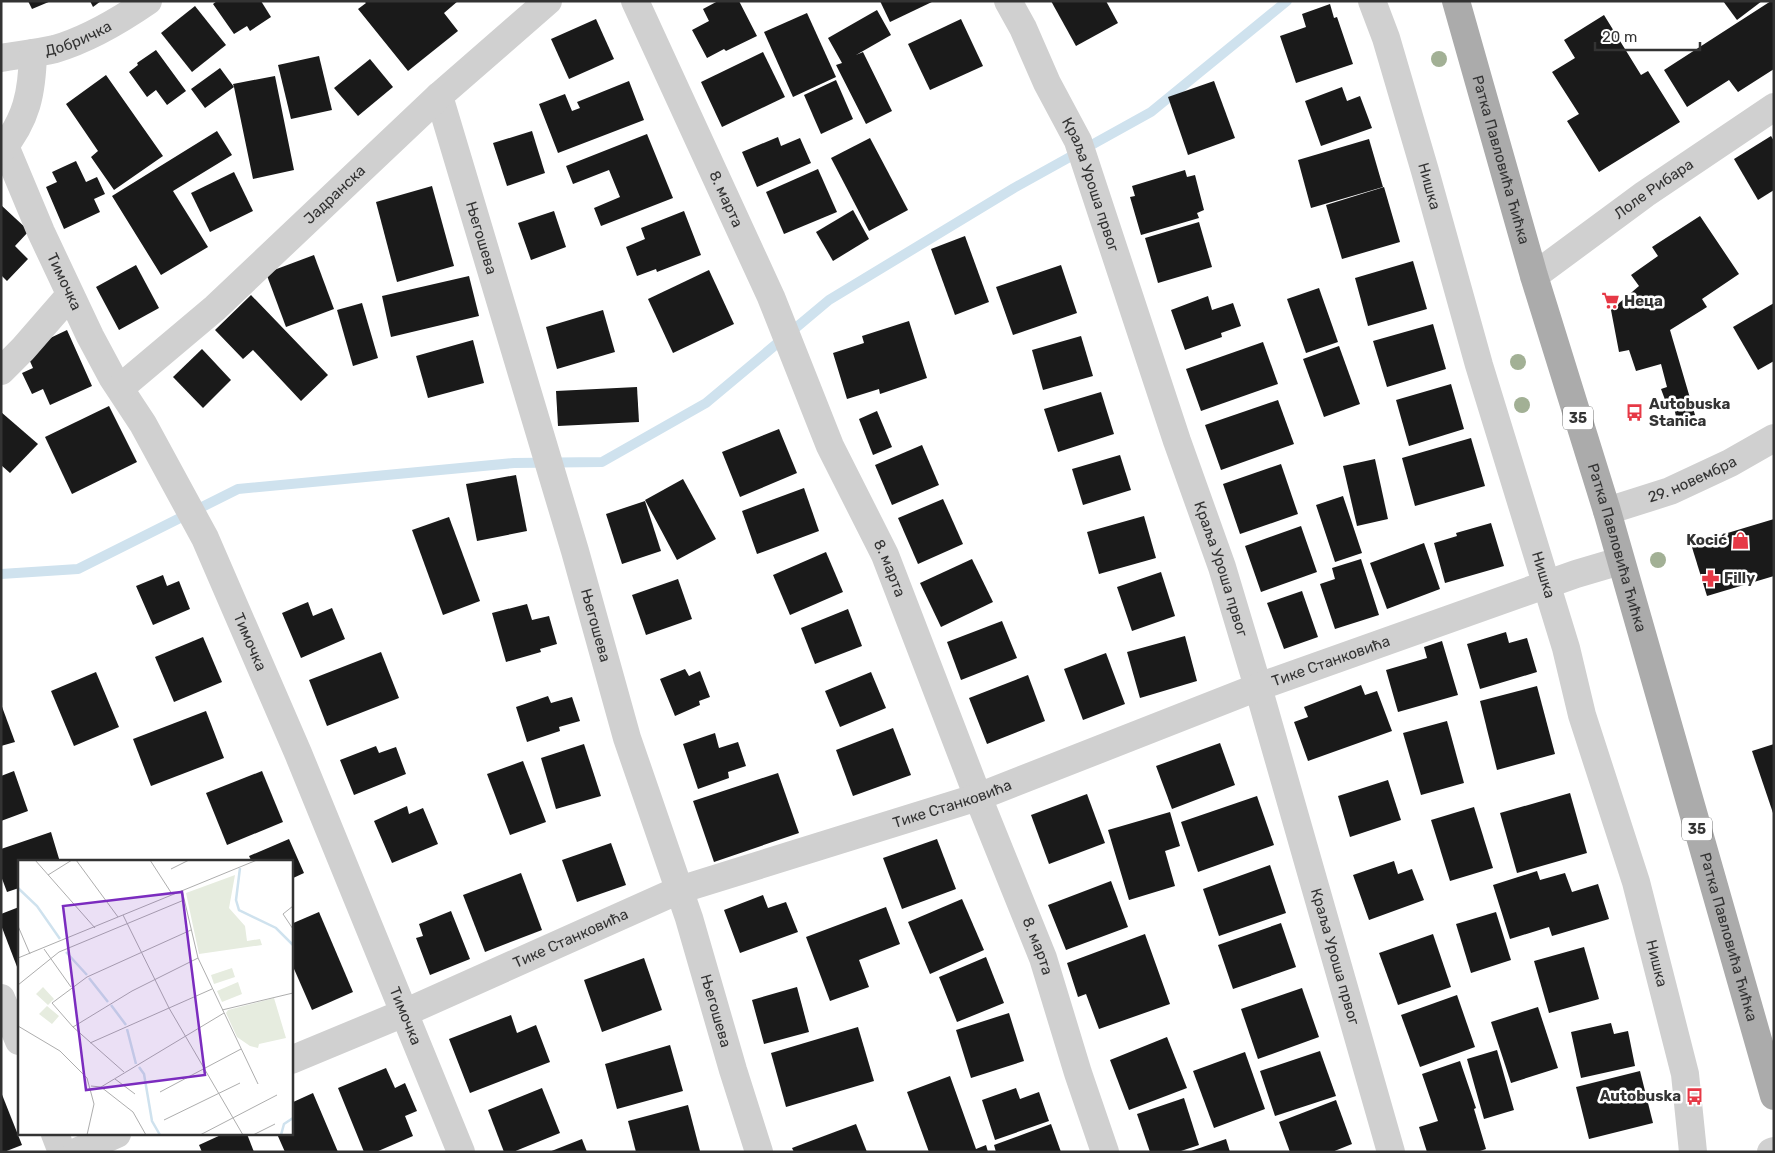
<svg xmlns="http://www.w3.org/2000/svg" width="1775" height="1153" viewBox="0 0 1775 1153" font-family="Rubik,sans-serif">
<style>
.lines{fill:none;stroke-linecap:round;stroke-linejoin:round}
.stream{stroke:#cfe2ee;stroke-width:10}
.building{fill:#1a1a1a}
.street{stroke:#d0d0d0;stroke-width:28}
.primary{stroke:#ababab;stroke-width:28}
.tree{fill:#a2b095}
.labels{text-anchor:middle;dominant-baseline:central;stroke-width:5;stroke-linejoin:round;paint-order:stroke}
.shield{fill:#fff;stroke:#707070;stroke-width:1}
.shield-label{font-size:14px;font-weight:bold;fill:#333}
.street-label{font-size:15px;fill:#333;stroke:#fff}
.poi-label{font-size:15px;font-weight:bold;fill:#333;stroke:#fff;text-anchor:start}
.inset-river{fill:none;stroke:#cfe2ee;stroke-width:2.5}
.inset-road{fill:none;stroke:#adadad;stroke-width:1}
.view{fill:#7b2cbf;fill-opacity:0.15;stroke:#7b2cbf;stroke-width:2.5}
.inset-edge{fill:none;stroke:#333;stroke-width:2.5}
</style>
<rect width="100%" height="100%" fill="#fff"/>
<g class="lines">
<polyline class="stream" points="1,574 78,569 238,489 514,463 602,462 706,403 829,300 1014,188 1151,112 1287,1"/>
</g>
<g class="building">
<polygon points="28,1 51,1 32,9"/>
<polygon points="90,1 101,1 93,7"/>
<polygon points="217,1 261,1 271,17 250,31 247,26 234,34 213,4"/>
<polygon points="364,1 458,1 444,13 458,31 408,71 358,9 366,3"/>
<polygon points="718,1 739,1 757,36 726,51 724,49 707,58 692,30 709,21 703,9"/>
<polygon points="880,1 934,1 890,22"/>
<polygon points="1051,1 1106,1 1118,23 1076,46"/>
<polygon points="1723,1 1762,1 1737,20"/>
<polygon points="1771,1 1774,1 1774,69 1738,92 1729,80 1687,107 1664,70"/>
<polygon points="1330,4 1334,18 1337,17 1353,64 1296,83 1280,36 1306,27 1302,14"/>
<polygon points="195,6 226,45 192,72 161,33"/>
<polygon points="877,10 891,35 856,55 863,52 892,111 866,124 836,65 842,63 828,38"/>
<polygon points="807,13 836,77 793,97 764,32"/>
<polygon points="1604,15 1641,75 1648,71 1680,122 1599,172 1567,121 1579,114 1552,72 1575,58 1564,40"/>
<polygon points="596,19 614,59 569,79 551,39"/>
<polygon points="961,19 983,66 930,90 908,44"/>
<polygon points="156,50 186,91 167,105 156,90 147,97 129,72 138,65 137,63"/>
<polygon points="763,52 785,97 722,127 701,82"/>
<polygon points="319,56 332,110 291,119 278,65"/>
<polygon points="370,59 393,87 358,116 334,88"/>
<polygon points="220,68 234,87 233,84 275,76 294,170 253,179 234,87 205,108 191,89"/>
<polygon points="106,75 163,156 114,190 91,157 98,151 66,104"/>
<polygon points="836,80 853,119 821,134 804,95"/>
<polygon points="629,81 644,120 558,153 539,104 565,94 572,111 580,108 577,102"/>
<polygon points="1214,81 1235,138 1188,155 1168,97"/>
<polygon points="1342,87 1347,101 1360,96 1372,128 1321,146 1305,101"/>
<polygon points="217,131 232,155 173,191 208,247 161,275 112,196"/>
<polygon points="532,131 545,173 507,186 493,143"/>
<polygon points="647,134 673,198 601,226 594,208 620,197 609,170 573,184 566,166"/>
<polygon points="1771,136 1774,141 1774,190 1758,200 1734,159"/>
<polygon points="778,137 781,146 800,138 811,163 757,187 742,152"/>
<polygon points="870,138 908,210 869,231 831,158"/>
<polygon points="1369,139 1383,187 1311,208 1298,160"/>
<polygon points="76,161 86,182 97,177 105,194 94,199 100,212 64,229 46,187 57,182 52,172"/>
<polygon points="818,169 837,212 784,234 766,192"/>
<polygon points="1185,170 1187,177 1195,175 1204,210 1197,213 1199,218 1141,235 1130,197 1135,196 1132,186"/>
<polygon points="234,172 253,211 210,232 191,193"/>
<polygon points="432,186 454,266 397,282 376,202"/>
<polygon points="1384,187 1400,242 1342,259 1326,205"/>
<polygon points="1,205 29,231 15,246 28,259 7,281 1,275"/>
<polygon points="853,210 869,239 833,261 816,232"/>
<polygon points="554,211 566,247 531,260 518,223"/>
<polygon points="684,211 701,255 657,272 656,269 637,276 626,247 645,239 641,228"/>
<polygon points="1700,216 1739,274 1702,299 1707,307 1670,330 1695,415 1677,421 1673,403 1667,405 1661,389 1667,387 1661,364 1636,371 1629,350 1619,352 1611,310 1639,286 1631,275 1658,256 1652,247"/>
<polygon points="1199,222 1212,267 1158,283 1145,238"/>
<polygon points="965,236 989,302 955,315 931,249"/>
<polygon points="314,255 334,309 286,327 266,273"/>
<polygon points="1413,261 1427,309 1368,326 1355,278"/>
<polygon points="136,265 159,308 119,330 96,287"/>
<polygon points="1061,265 1077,313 1013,335 996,287"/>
<polygon points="709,270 734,324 673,353 648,299"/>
<polygon points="469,276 479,316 391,337 382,296"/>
<polygon points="1319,288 1338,342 1306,353 1287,299"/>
<polygon points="251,295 328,375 301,401 253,350 243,359 215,330"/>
<polygon points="1208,296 1212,310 1233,303 1241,326 1221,333 1222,337 1185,350 1171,310"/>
<polygon points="362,303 378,358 353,366 337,310"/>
<polygon points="1774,303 1774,361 1758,370 1733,327"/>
<polygon points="603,310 615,352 557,369 546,327"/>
<polygon points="909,321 927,378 880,394 879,389 847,399 833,353 864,343 862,336"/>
<polygon points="1433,324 1446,369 1387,387 1373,341"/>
<polygon points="67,330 92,386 50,405 43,389 32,394 22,373 33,368 25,350"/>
<polygon points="1081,336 1093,376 1043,390 1032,350"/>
<polygon points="473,340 484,383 428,398 416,356"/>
<polygon points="1263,342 1278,384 1201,411 1186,369"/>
<polygon points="1339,346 1360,404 1324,417 1303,359"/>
<polygon points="202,349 231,380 203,408 173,377"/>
<polygon points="1451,384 1464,429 1409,446 1396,400"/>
<polygon points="637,387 639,422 558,426 556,391"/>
<polygon points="1101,392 1114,434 1058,452 1044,409"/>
<polygon points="1278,400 1294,444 1221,470 1205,425"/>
<polygon points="109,406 137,462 72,494 45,437"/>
<polygon points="877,411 892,447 873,455 859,419"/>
<polygon points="1,412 38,444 10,473 1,465"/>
<polygon points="779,429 797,473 740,497 722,452"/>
<polygon points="1471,438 1485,486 1415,506 1402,458"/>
<polygon points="922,445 939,485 892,505 875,465"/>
<polygon points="1120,455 1131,490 1083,505 1072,469"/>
<polygon points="1375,459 1388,519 1357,526 1343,466"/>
<polygon points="1281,464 1298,514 1240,534 1223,484"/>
<polygon points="516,475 527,531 477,541 466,484"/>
<polygon points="683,479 716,539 677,560 645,500"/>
<polygon points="804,488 819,531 757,554 742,511"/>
<polygon points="1343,496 1362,553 1335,562 1316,505"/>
<polygon points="943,499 963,544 918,564 898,518"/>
<polygon points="645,501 661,551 622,564 606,514"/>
<polygon points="1144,516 1156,558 1099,574 1087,532"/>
<polygon points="449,517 480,601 443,615 412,530"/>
<polygon points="1774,519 1774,576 1707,596 1691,544"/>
<polygon points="1491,523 1504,566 1445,583 1434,543 1457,536 1456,533"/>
<polygon points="1301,526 1317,572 1261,592 1245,546"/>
<polygon points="1424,543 1440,589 1387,609 1370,563"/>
<polygon points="826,552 843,592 790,615 773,575"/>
<polygon points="972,559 993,602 941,627 920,583"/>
<polygon points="1361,559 1379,615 1335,629 1320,584 1335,579 1332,568"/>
<polygon points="1161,572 1175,616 1132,631 1117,587"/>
<polygon points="163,575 167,586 179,581 190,609 153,625 136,586"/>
<polygon points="678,579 692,619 646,635 632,595"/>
<polygon points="1302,591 1318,637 1284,649 1267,603"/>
<polygon points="308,602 313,616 332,608 345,639 301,658 282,613"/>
<polygon points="527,604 532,620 549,616 557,644 540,649 541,652 506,662 492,613"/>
<polygon points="848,609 862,646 815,664 801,628"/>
<polygon points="1002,621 1017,658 961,680 947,642"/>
<polygon points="1506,632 1509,643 1527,638 1537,672 1480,689 1467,644"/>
<polygon points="1185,636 1197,681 1140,698 1127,652"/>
<polygon points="203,637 222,682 174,702 155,657"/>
<polygon points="1442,641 1458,695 1398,712 1386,670 1427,658 1424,647"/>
<polygon points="381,652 399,698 327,726 309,680"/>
<polygon points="1106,653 1125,704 1083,720 1064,669"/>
<polygon points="685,669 689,676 700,671 710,697 699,701 700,705 675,716 660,679"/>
<polygon points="96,672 119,727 74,746 51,691"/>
<polygon points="871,672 886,708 840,727 825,691"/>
<polygon points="1028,675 1045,721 987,744 969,698"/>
<polygon points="1361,685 1365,695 1377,691 1392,731 1308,761 1294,722 1308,717 1304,707"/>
<polygon points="1537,686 1555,754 1497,770 1480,701"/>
<polygon points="548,696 551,703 572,697 580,721 559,727 560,731 527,742 516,707"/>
<polygon points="1,704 15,742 1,746"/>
<polygon points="206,711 224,758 151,786 133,739"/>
<polygon points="1447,721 1464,783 1421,795 1403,733"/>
<polygon points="893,728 911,775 853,796 836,750"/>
<polygon points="715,733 719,748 738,742 746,766 728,772 729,778 698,789 683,744"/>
<polygon points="1220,743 1235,785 1172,809 1156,766"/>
<polygon points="584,744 601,796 556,809 541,758"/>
<polygon points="1774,744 1774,813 1773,813 1752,751"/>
<polygon points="376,746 379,753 396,747 406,774 354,795 340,760"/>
<polygon points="523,761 546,822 510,835 487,774"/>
<polygon points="14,771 28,811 1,821 1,776"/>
<polygon points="262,771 283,822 227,845 206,793"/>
<polygon points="778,773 799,833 714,862 693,801"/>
<polygon points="1388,780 1401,820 1350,837 1338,796"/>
<polygon points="1570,793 1587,853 1517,873 1500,813"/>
<polygon points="1087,794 1105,843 1049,864 1031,815"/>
<polygon points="1257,796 1274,845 1198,872 1181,822"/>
<polygon points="407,806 409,814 423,808 438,844 392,863 374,821"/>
<polygon points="1474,807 1493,868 1450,881 1431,820"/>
<polygon points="1170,812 1180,846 1165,851 1175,886 1129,900 1108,830"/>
<polygon points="51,832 60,862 19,862 19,888 7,892 1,876 1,849"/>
<polygon points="289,839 304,873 291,879 291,862 252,862 249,856"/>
<polygon points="937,839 956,889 902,909 883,858"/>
<polygon points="611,843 626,885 577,902 562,860"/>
<polygon points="1394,861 1398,874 1412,869 1424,900 1369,920 1353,875"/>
<polygon points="1270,865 1286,913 1219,936 1203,889"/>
<polygon points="1537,871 1540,880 1565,873 1572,892 1598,884 1609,919 1552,936 1549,927 1510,939 1493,885"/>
<polygon points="521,873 542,930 485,952 463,895"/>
<polygon points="1111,881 1128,927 1066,950 1048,905"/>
<polygon points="763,895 768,908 786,902 798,932 740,953 724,910"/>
<polygon points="962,899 984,950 930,974 908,922"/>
<polygon points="19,907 19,972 1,925 1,914"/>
<polygon points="886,907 900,944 859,960 869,987 830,1001 806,937"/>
<polygon points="451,911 470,959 430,975 416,938 423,936 419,924"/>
<polygon points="319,912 353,992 312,1010 291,962 291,924"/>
<polygon points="1496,912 1511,960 1471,973 1456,924"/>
<polygon points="1281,923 1296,967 1233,989 1218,945"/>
<polygon points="1145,934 1170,1004 1099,1029 1086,994 1078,997 1067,963"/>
<polygon points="1433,934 1451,987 1398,1005 1379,953"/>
<polygon points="1584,947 1599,999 1549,1013 1534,961"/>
<polygon points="986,957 1004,1003 957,1022 939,977"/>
<polygon points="644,958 662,1010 602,1032 584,980"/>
<polygon points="797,987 809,1032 764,1044 752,1000"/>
<polygon points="1302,988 1319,1037 1258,1059 1241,1009"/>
<polygon points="1457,995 1475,1047 1420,1067 1401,1015"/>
<polygon points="1538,1007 1558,1068 1511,1083 1491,1022"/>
<polygon points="1009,1013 1024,1061 971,1078 956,1030"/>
<polygon points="511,1015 517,1033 536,1025 550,1062 470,1093 449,1039"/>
<polygon points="1611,1023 1614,1034 1628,1031 1635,1066 1581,1078 1571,1032"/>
<polygon points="858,1027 874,1081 786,1107 771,1053"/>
<polygon points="1167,1037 1187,1088 1129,1110 1110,1060"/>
<polygon points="670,1045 683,1091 617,1109 605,1064"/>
<polygon points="1497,1050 1514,1110 1484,1119 1467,1059"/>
<polygon points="1320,1051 1336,1096 1275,1116 1260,1071"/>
<polygon points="1245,1052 1265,1109 1214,1128 1193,1071"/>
<polygon points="1460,1061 1476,1108 1474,1109 1486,1149 1477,1152 1427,1152 1419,1127 1438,1121 1422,1074"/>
<polygon points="386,1068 395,1088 405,1083 417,1111 405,1116 413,1136 376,1152 364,1152 338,1088"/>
<polygon points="1640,1071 1653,1123 1589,1139 1576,1087"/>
<polygon points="950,1076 976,1149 986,1145 988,1152 929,1152 907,1092"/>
<polygon points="542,1088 560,1133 513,1152 504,1152 488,1110"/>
<polygon points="1016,1088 1020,1099 1039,1092 1049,1121 995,1140 982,1100"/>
<polygon points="1,1092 22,1145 4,1152 1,1152"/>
<polygon points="313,1093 338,1152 285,1152 277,1134 291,1134 291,1103"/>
<polygon points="1184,1098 1199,1145 1178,1152 1150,1152 1137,1114"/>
<polygon points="1336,1100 1352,1144 1332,1152 1290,1152 1279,1122"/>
<polygon points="688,1105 700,1151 636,1152 628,1121"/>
<polygon points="856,1124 867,1152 794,1152 792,1148"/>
<polygon points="1051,1124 1061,1152 996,1152 994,1145"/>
<polygon points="223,1134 247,1134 254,1152 202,1152 199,1145"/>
<polygon points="582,1139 587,1152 549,1152"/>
<polygon points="1226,1139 1230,1152 1191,1152 1191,1151"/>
</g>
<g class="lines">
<g class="street">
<path id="s1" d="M635 1 771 297 830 446 885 555 978 797 1043 958 1078 1073 1105 1152"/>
<path id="s2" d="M1008 1 1023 28 1047 83 1078 141 1177 441 1222 567 1258 687 1391 1152"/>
<path id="s3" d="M1372 1 1386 38 1425 171 1479 365 1566 648 1582 715 1636 882 1685 1074 1693 1152"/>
<path id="s4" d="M1 58C19 55 38 53 55 49 89 39 119 21 148 1"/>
<path id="s5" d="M439 96 575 551 627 738 689 918 733 1070 759 1152"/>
<path id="s6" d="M5 146 41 232 90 336 112 377 143 424 205 538 298 753 461 1152"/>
<path d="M1 151C27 119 32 93 33 53"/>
<path id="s7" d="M1534 276 1645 194 1774 107"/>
<polyline points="1,371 23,349 70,295"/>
<path id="s8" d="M120 388 215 308 439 96 548 1"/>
<path id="s9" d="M1607 511 1670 491 1730 463 1774 438"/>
<polyline points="1,998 19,1041"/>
<path id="s10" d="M291 1060 404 1013 679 890 978 797 1258 687 1576 574 1620 561"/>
<polyline points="55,1134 62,1152"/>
<polyline points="76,1152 117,1134"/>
<polyline points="1771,1152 1774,1151"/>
</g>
<path class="primary" id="s11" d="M1456 1 1534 276 1607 511 1774 1096"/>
</g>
<g class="tree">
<circle cx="1439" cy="59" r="8"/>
<circle cx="1518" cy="362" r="8"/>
<circle cx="1522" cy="405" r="8"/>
<circle cx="1658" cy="560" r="8"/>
</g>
<defs>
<symbol id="supermarket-bare" viewBox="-9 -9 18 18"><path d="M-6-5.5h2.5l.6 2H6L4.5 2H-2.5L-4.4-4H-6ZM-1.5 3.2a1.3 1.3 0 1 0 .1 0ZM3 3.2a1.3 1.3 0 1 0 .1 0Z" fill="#e63946" stroke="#fff" stroke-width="2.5" paint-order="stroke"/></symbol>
<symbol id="bus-bare" viewBox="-9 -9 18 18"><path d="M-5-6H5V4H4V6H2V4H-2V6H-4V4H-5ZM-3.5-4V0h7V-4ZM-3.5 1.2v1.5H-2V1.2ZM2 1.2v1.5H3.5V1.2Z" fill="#e63946" stroke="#fff" stroke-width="2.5" paint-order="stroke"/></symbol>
<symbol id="shop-bare" viewBox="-9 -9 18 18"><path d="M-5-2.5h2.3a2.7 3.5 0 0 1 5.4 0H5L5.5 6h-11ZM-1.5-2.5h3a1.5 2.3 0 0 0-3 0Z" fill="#e63946" stroke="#fff" stroke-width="2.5" paint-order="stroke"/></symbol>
<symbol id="pharmacy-bare" viewBox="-9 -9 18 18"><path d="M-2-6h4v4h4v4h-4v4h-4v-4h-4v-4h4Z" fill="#e63946" stroke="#fff" stroke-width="2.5" paint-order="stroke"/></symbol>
</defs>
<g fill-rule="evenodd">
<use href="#supermarket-bare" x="1598" y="288" width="25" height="25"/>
<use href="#bus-bare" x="1622" y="400" width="25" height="25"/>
<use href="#shop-bare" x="1728" y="528" width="25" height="25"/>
<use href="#pharmacy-bare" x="1698" y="566" width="25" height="25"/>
<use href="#bus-bare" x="1682" y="1084" width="25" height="25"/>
</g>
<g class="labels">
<g class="shield">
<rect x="1563" y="406.5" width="30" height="23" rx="4"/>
<rect x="1682" y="817.5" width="30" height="23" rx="4"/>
</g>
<g class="shield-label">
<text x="1578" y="418">35</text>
<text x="1697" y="829">35</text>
</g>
<g class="street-label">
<text stroke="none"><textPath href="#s4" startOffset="80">Добричка</textPath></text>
<text stroke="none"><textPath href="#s11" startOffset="165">Ратка Павловића Ћићка</textPath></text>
<text stroke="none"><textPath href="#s3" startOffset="194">Нишка</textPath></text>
<text stroke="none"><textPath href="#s2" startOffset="202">Краља Уроша првог</textPath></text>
<text stroke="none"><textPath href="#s7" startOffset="148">Лоле Рибара</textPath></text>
<text stroke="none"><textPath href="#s8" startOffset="289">Јадранска</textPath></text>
<text stroke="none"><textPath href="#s1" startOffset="218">8. марта</textPath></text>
<text stroke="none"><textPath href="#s5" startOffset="148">Његошева</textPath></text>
<text stroke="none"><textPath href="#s6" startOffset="148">Тимочка</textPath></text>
<text stroke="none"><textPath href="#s9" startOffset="91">29. новембра</textPath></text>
<text stroke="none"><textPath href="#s11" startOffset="570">Ратка Павловића Ћићка</textPath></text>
<text stroke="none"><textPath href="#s1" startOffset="622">8. марта</textPath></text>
<text stroke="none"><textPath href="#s2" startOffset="608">Краља Уроша првог</textPath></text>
<text stroke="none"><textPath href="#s3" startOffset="599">Нишка</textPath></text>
<text stroke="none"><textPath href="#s5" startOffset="552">Његошева</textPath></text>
<text stroke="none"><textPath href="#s6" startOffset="554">Тимочка</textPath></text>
<text stroke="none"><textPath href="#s10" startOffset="1115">Тике Станковића</textPath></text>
<text stroke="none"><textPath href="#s10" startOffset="710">Тике Станковића</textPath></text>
<text stroke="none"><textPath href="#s11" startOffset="975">Ратка Павловића Ћићка</textPath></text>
<text stroke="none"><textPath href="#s10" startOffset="305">Тике Станковића</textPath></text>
<text stroke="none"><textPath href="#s1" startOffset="1028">8. марта</textPath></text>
<text stroke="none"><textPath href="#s2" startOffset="1012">Краља Уроша првог</textPath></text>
<text stroke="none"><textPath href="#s3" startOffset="1004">Нишка</textPath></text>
<text stroke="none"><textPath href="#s5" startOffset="956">Његошева</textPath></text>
<text stroke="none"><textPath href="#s6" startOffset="959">Тимочка</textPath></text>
</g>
<g class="poi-label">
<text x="1624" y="301">Неца</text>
<text x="1649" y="404">Autobuska<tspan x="1649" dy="17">Stanica</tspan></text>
<text x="1727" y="540" text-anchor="end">Kocić</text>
<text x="1724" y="578">Filly</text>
<text x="1681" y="1096" text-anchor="end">Autobuska</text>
</g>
</g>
<g transform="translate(18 860)">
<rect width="275" height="275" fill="#fff"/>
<path d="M217 15 211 48 227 66 229 81 242 79 244 85 181 94 168 33ZM214 108 217 117 196 124 193 115ZM220 122 224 134 204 142 199 131ZM25 127 36 139 30 145 18 134ZM256 138 268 178 241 184 240 188 232 186 219 177 208 153 210 150ZM29 146 41 156 34 164 21 154Z" fill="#e6ecdf"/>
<path class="inset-river" d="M222 8 218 40 221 50 258 68 275 85M0 28 19 46 42 79M48 92 69 115M71 118 90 142M93 145 108 165M109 169 118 204M121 207 126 214 134 261 142 275M263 275 266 264 275 258"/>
<path class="inset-road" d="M17 0 77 68M58 0 100 57M132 0 154 34M153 9 171 0M30 15 54 0M164 30 180 98 240 224M275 46 265 54 275 69M105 55 151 148 225 275M0 66 12 94M26 89 53 127M0 98 239 0M0 125 41 92 166 40M204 150 275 133M0 166 42 191 69 218 76 244 69 275M55 167 114 131 180 98M72 183 194 129M106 212 55 167 34 143 69 117 173 70M97 219 117 234M73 226 83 227 115 252 128 275M83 227 206 153M142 232 223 189M146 260 222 223M182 275 259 235M235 275 257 264"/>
<path class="view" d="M164 32 187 215 68 230 45 46Z"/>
<rect width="275" height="275" class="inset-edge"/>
</g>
<rect width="1775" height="1153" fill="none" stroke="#333333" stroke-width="5"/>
<path d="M1595 42v8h105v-8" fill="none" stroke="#333333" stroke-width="2.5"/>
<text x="1602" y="42" font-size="15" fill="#333333" stroke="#ffffff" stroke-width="4" paint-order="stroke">20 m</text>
</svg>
